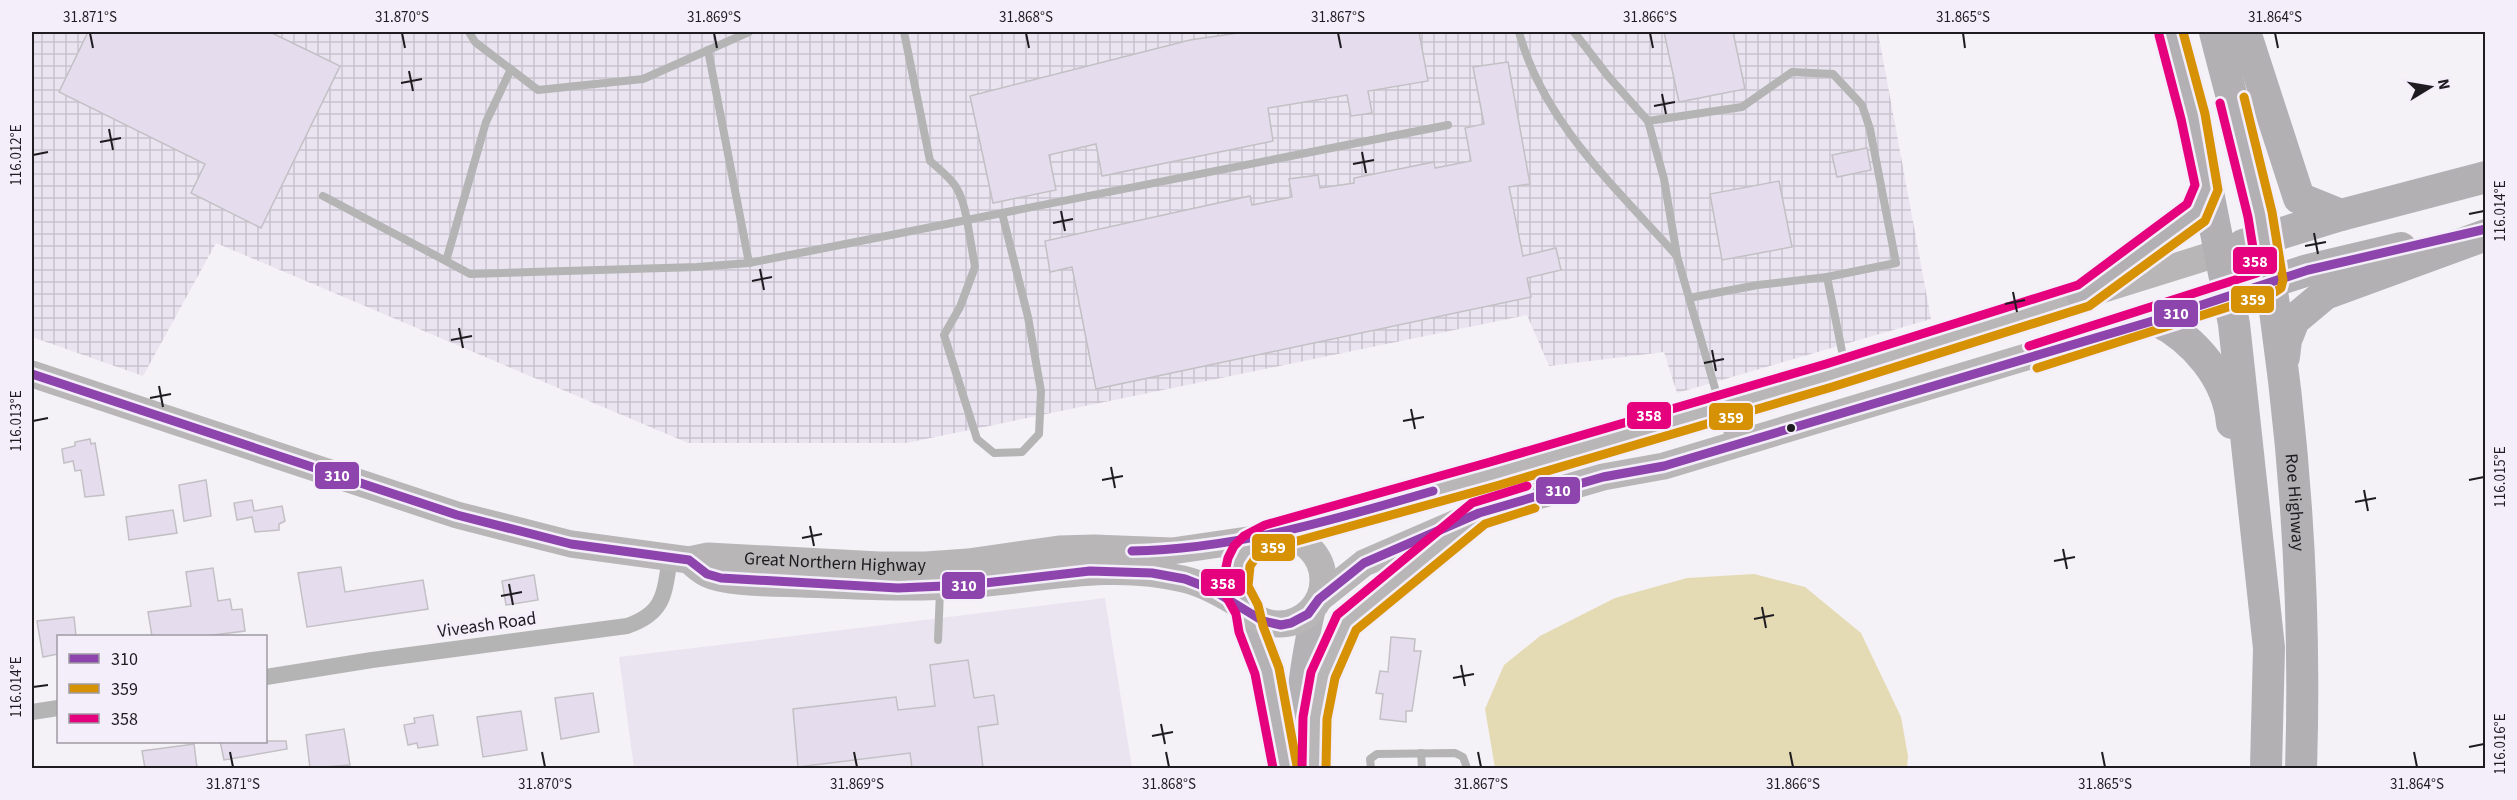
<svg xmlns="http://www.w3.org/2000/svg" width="2517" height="800" viewBox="0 0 2517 800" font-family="'Source Sans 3',sans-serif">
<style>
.built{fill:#eae4f1}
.industrial{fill:url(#industrial-grid)}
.pitch{fill:#e4dbb4}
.building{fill:#e5ddee;stroke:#c2c0c4;stroke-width:1.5}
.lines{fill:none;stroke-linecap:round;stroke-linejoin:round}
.lane{stroke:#b4b4b4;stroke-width:8}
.street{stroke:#b4b4b4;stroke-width:16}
.secondary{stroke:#b4b2b4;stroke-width:24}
.primary{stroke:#b8b6b7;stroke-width:27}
.highway{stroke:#b3b0b3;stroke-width:32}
.bus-1-casing{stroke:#f3eefa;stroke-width:14}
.bus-2-casing{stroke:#f3eefa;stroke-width:14}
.bus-3-casing{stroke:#f3eefa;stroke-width:14}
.bus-1{stroke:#8e44ad;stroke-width:9}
.bus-2{stroke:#d69105;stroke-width:9}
.bus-3{stroke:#e5007d;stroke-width:9}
.ticks{fill:none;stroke:#1e1c20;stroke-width:2}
.bus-dot{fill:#1e1c20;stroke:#f3eefa;stroke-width:2}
.labels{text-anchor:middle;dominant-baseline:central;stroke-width:6;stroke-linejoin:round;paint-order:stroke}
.street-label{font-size:18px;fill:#1e1c20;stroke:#f3eefa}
.line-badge{stroke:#f3eefa;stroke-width:2}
.badge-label{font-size:16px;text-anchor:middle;font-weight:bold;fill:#fff}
.neatline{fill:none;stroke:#1e1c20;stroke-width:2}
.ticks-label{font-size:15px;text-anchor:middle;fill:#1e1c20}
</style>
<defs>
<pattern id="industrial-grid" width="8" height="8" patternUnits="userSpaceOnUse" patternTransform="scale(1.5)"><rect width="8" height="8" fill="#eae4f1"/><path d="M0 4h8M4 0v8" fill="none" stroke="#c8c3ce"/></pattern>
</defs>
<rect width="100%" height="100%" fill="#f4f1f7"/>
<polygon class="built" points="1105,598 1132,768 634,768 619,657"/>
<polygon class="industrial" points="32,32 1878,32 1931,319 1677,393 1664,352 1549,366 1527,315 906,443 688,443 216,243 143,376 32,337"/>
<polygon class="pitch" points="1754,574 1805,587 1861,633 1901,717 1908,756 1907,768 1495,768 1485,709 1504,665 1540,636 1615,598 1687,578"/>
<g class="building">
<polygon points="88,32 270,32 340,66 261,228 191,193 205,164 59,92"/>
<polygon points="1245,32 1419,32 1428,81 1368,91 1372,113 1351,116 1347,95 1268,108 1273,141 1102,176 1096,144 1049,155 1056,190 993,203 970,96 1190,40"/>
<polygon points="1664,32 1733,32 1745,89 1679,102"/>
<polygon points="1508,62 1530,184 1509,187 1523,256 1556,248 1561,270 1527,278 1531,297 1096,389 1072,267 1050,272 1045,241 1250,196 1252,205 1292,197 1289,179 1318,175 1320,188 1354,183 1354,178 1434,162 1435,168 1471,161 1465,128 1484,124 1473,67"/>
<polygon points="1867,148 1871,170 1837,177 1832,155"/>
<polygon points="1779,181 1792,247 1722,260 1710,194"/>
<polygon points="90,439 91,444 95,443 104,495 85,497 81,470 75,471 73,461 64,463 62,449 75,446 75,442"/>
<polygon points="206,480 211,516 184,521 179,485"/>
<polygon points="252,500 254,511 282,506 285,521 279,524 279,530 255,532 252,517 237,520 234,503"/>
<polygon points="173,510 177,533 129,540 126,517"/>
<polygon points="341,567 345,592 423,580 428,609 307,627 298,573"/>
<polygon points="213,568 218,601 230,599 232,610 242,609 245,631 205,636 152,636 148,612 191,606 186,572"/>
<polygon points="534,575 538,600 506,605 502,581"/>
<polygon points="74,617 76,636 58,636 58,654 43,657 37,621"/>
<polygon points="1391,637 1415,639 1414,651 1421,651 1412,711 1406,711 1406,722 1380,719 1383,694 1376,693 1380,671 1388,672"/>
<polygon points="968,660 974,698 994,695 998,724 978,727 983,768 912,768 910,753 798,767 793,709 896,697 898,710 935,706 930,665"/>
<polygon points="593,693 599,732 561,739 555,698"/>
<polygon points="521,711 527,750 483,757 477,717"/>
<polygon points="433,715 438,745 418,748 417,743 408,745 404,725 415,723 414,718"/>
<polygon points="344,729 350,765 310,768 306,735"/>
<polygon points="220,741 286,741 287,749 224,760"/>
<polygon points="194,744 197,768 145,768 142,751"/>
</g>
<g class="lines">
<g class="lane">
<polyline points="469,32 475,42 538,90 643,79 749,32"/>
<path d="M1519 32C1543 122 1616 188 1676 255"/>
<polyline points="1574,32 1608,76 1648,121 1664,179 1677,256 1731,444"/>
<path d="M708 50 749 263 967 220C961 188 955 182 930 161L904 32"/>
<polyline points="1648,121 1742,107 1792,72 1833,74 1862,105 1870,129 1896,263 1827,277"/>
<polyline points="323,196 446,261 486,122 511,69"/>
<polyline points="1002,213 1028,317 1041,391 1039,434 1022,452 994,453 977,439 944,335 960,307 975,267 967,220 1002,213 1448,125"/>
<polyline points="446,261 470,274 697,267 749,263"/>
<polyline points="1689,298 1758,285 1827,277 1845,366"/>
<polyline points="938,640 940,591"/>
<polyline points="1421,753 1422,768"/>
<polyline points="1371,768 1370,759 1377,754 1455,753 1463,757 1467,768"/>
</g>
<g class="street">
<path d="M266 677 372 660 627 626C665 613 664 594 670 558"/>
<polyline points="32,712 58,708"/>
</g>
<g class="secondary">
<polyline points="1247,610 1251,629 1267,671 1285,768"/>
<path d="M1301 768C1293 714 1302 661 1314 608"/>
</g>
<g class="primary">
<path id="s1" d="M32 374 457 515 571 544 689 560 708 556 879 565H926L968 562 1059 549 1094 548 1172 551 1268 537"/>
<circle cx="1279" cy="580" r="44"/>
<path d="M1273 536C1591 450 1905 351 2219 253"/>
<path d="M689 560C694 565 701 571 707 574 727 584 779 583 802 584 857 586 911 589 966 585 1039 580 1110 561 1183 579 1205 584 1225 596 1245 608"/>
<polyline points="1319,599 1364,563 1479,513 1603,477 1664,466 2229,296"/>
<polyline points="1314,768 1315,718 1323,674 1346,623 1455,533"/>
</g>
<g class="highway">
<polyline points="2171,32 2193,116 2234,324 2269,648 2266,768"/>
<path id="s2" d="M2215 32C2230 93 2249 155 2260 217 2292 399 2307 584 2301 768"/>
<polyline points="2245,32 2299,198 2341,215"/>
<polyline points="2243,245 2341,215 2486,177"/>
<polyline points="2253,288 2308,270 2401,248"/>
<polyline points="2083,296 2197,212 2207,186"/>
<path d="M2156 320C2194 339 2228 378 2232 423"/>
<polyline points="2284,357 2286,340 2294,320 2325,294 2486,235"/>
</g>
<defs>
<g id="bus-1">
<polyline points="32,374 457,515 571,544 689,560 707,574 721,578 898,588 967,585 1090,571 1152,573 1185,579 1211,589 1263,621 1281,625 1291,623 1308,614 1319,599 1364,563 1479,513 1603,477 1664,466 2156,320 2308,270 2486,229"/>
<path d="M1132 551C1236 549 1333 520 1433 491"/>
</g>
<g id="bus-2">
<polyline points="2037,368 2275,292 2281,288 2283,280 2272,212 2244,97"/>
<polyline points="1297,766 1279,668 1263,626 1258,605 1248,586 1250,566 1254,560 1272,548 1496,486 1832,387 2089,306 2205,221 2218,190 2205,114 2183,32"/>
<polyline points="1326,768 1327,719 1335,678 1356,630 1485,524 1535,508"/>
</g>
<g id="bus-3">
<polyline points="2029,346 2257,273 2248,217 2220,103"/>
<polyline points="1273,768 1255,674 1239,632 1236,614 1225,594 1223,581 1228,558 1234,546 1244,536 1265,525 1490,462 1826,364 2078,285 2187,204 2195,185 2181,119 2159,35"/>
<polyline points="1302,768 1303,717 1311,672 1337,615 1472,503 1527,486"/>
</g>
</defs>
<use href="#bus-1" class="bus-1-casing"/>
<use href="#bus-2" class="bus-2-casing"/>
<use href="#bus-3" class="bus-3-casing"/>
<use href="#bus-1" class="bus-1"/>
<use href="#bus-2" class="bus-2"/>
<use href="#bus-3" class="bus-3"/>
</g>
<path class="ticks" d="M90 33 93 48M402 33 405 48M714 33 717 48M1026 33 1029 48M1338 33 1341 48M1650 33 1653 48M1963 33 1965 48M2275 33 2278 48M409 71 413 91M401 83 422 79M1662 94 1666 114M1654 106 1675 102M109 129 113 150M100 142 121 138M1362 152 1366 173M33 155 48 152M1353 164 1374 160M1061 211 1065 231M2469 214 2484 211M1053 223 1073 219M2314 233 2318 254M2305 246 2326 242M760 269 764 290M752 281 772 277M2013 292 2017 312M2005 304 2025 300M459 328 463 348M451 340 472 336M1712 350 1716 371M1704 363 1724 359M159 386 163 407M150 398 171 394M1411 409 1415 429M33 421 48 418M1403 421 1424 417M1111 467 1115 488M1102 480 1123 476M2469 480 2484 477M2364 490 2368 511M2355 502 2376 498M810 526 814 546M802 538 822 534M2063 549 2067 569M2054 561 2075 557M509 584 513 605M501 596 522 592M1762 607 1766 628M1754 619 1774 615M1461 665 1465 686M1453 678 1474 674M33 687 48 685M1161 724 1165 744M1152 736 1173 732M2469 747 2484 744M230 752 233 767M542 752 545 767M854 752 857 767M1166 752 1169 767M1478 752 1481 767M1790 752 1793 767M2102 752 2105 767M2414 752 2417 767"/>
<circle class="bus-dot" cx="1791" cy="428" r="5"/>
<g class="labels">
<g class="street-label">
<text stroke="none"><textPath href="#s2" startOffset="478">Roe Highway</textPath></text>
<text stroke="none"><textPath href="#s1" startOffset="831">Great Northern Highway</textPath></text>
<text transform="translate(487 625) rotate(-8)">Viveash Road</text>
</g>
</g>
<g class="line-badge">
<rect x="2232" y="246" width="46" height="29" rx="6" fill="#e5007d"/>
<rect x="2230" y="285" width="45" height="29" rx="6" fill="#d69105"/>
<rect x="2153" y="299" width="46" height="29" rx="6" fill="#8e44ad"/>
<rect x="1626" y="401" width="46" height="29" rx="6" fill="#e5007d"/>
<rect x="1708" y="402" width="46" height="29" rx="6" fill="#d69105"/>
<rect x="314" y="461" width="46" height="29" rx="6" fill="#8e44ad"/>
<rect x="1535" y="476" width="46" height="29" rx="6" fill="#8e44ad"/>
<rect x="1251" y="533" width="45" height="29" rx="6" fill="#d69105"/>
<rect x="1200" y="568" width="46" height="29" rx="6" fill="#e5007d"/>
<rect x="941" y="571" width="45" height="29" rx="6" fill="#8e44ad"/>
</g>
<g class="badge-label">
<text x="2255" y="267">358</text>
<text x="2253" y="305">359</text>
<text x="2176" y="319">310</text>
<text x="1649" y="421">358</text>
<text x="1731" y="423">359</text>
<text x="337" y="481">310</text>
<text x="1558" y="496">310</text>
<text x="1273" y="553">359</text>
<text x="1223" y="589">358</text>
<text x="964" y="591">310</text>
</g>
<rect width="2517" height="800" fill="none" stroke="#f3eefa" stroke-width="66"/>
<rect x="57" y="635" width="210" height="108" fill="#f3eefa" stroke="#9e9aa3" stroke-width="1.5"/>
<rect x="69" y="654" width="30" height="9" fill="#8e44ad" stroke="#9e9aa3" stroke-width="1.5"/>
<text x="111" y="665" font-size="18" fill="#1e1c20">310</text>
<rect x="69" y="684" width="30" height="9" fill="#d69105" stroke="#9e9aa3" stroke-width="1.5"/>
<text x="111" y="695" font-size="18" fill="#1e1c20">359</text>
<rect x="69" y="714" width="30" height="9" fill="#e5007d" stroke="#9e9aa3" stroke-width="1.5"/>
<text x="111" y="725" font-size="18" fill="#1e1c20">358</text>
<g transform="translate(2430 87) rotate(79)" stroke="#f3eefa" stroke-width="4.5" paint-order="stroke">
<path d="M0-4.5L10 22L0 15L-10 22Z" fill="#1e1c20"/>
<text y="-9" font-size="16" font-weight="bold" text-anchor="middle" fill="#1e1c20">N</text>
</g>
<rect x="33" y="33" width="2451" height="734" class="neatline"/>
<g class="ticks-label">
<text x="90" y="22">31.871°S</text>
<text x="402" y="22">31.870°S</text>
<text x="714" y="22">31.869°S</text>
<text x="1026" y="22">31.868°S</text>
<text x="1338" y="22">31.867°S</text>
<text x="1650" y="22">31.866°S</text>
<text x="1963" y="22">31.865°S</text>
<text x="2275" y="22">31.864°S</text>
<text transform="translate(16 155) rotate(-90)" y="5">116.012°E</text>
<text transform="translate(2500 211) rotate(-90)" y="5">116.014°E</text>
<text transform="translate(16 421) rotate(-90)" y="5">116.013°E</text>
<text transform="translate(2500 477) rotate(-90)" y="5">116.015°E</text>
<text transform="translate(16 687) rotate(-90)" y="5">116.014°E</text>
<text transform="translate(2500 744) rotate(-90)" y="5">116.016°E</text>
<text x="233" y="789">31.871°S</text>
<text x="545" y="789">31.870°S</text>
<text x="857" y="789">31.869°S</text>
<text x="1169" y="789">31.868°S</text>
<text x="1481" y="789">31.867°S</text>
<text x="1793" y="789">31.866°S</text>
<text x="2105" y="789">31.865°S</text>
<text x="2417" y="789">31.864°S</text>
</g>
</svg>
